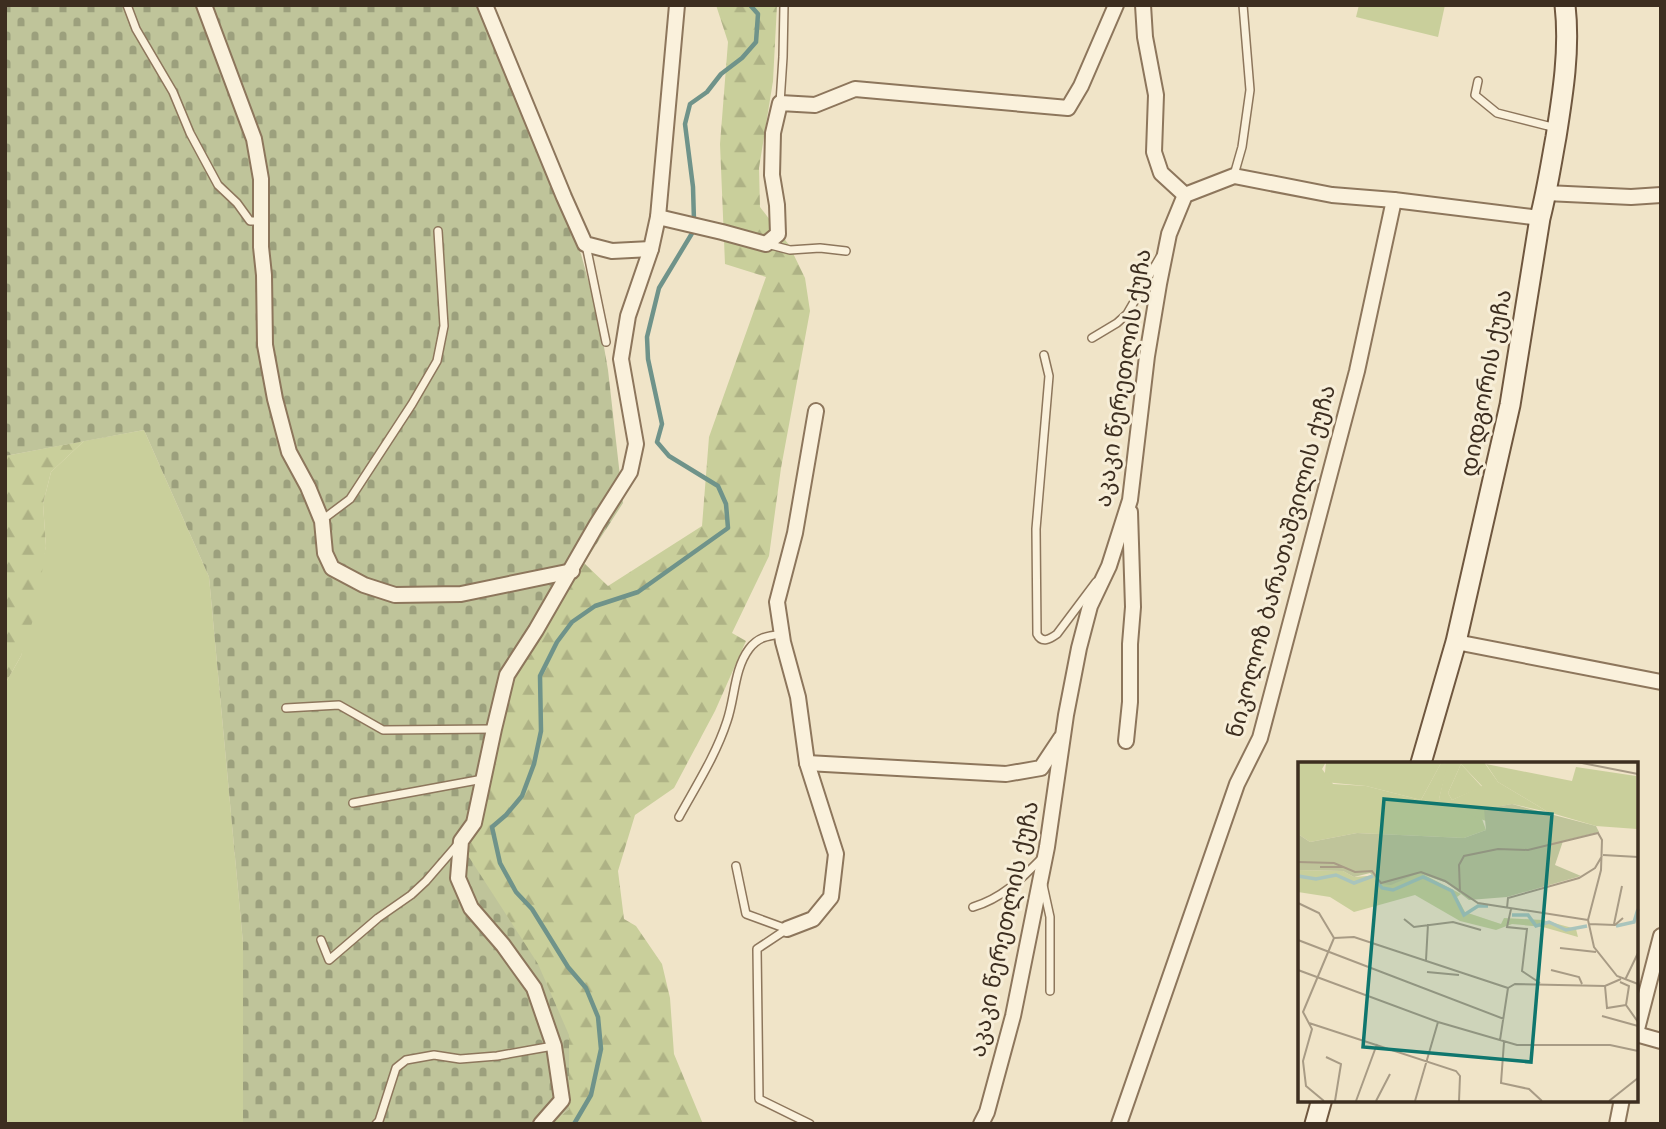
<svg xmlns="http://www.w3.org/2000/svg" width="1666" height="1129" viewBox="0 0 1666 1129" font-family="'Times New Roman','Noto Sans Georgian',serif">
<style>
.grass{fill:#c9cf9b}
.forest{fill:url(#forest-firs)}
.cemetery{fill:url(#cemetery-stones)}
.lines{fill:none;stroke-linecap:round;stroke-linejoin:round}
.stream{stroke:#6f938a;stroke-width:4.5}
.lane-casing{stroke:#8d765c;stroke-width:10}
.street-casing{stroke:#8d765c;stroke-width:18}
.secondary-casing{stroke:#6f573f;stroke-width:23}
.lane{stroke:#faf1dc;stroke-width:7}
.street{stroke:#faf1dc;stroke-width:14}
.secondary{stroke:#faf1dc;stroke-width:19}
.labels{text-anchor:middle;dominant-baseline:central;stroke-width:6;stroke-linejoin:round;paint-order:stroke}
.street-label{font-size:23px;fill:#3d2e20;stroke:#f7eed8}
.inset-river{fill:none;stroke:#a9c4bc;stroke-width:3.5}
.inset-road{fill:none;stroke:#a89b85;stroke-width:2}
.view{fill:#0f766e;fill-opacity:0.15;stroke:#0f766e;stroke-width:3.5}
.inset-edge{fill:none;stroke:#3d2e20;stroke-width:3.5}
</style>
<defs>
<pattern id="forest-firs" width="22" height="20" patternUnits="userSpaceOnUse" patternTransform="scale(1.75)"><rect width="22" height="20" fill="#c9cf9b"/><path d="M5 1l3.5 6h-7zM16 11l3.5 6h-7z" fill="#aeb285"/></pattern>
<pattern id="cemetery-stones" width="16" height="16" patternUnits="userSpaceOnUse" patternTransform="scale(1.75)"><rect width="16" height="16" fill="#bfc49a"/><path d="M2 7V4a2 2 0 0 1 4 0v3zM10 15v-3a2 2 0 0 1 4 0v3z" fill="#9ca07d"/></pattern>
</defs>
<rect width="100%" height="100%" fill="#f0e4c8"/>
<g class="grass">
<polygon points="1359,5 1445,5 1438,37 1356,17"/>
<polygon points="144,430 209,577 243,943 243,1124 5,1124 5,684 21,656 46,546 43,504 51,472 84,441"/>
</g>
<g class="forest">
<polygon points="716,5 777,5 773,81 759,168 760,207 789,245 805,278 810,311 781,468 769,556 732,633 746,641 715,711 674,788 635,815 618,871 624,919 636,926 662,964 670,998 674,1054 703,1124 551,1124 569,1109 467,854 519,664 584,563 608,586 702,526 709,437 766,277 725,264 720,144 728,42"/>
<polygon points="84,441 51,472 43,504 46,546 36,611 21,656 5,684 5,456"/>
</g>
<polygon class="cemetery" points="5,5 480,5 581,254 600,324 608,370 623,503 519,664 467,854 538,964 569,1035 569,1109 551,1124 243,1124 243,943 209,577 144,430 5,456"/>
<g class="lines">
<g class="stream">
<polyline points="694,221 693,187 685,124 690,104 707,92 721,74 742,58 756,42 758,14 750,5"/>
<polyline points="574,1124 591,1095 601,1049 598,1017 586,988 568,967 532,909 516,892 500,863 492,827 506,815 522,796 534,764 541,731 540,676 557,642 572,622 595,606 638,592 728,528 726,504 718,486 669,456 657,442 662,424 648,359 647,337 659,288 694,230"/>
</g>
<defs>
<g id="lane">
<polyline points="127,5 136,29 173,92 190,133 218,185 237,203 250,221 261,221"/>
<polyline points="1478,81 1475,95 1497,113 1556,128"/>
<polyline points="780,103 783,57 784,5"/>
<polyline points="1234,175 1242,147 1250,90 1243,5"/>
<polyline points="767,244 790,250 820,248 846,251"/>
<polyline points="586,245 606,342"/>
<polyline points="1092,338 1117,323 1127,314 1160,257"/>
<path d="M1044 355 1049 376 1036 529 1037 634C1042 644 1050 639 1057 634L1096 582"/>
<polyline points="322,520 350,499 412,404 437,361 444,326 438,231"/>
<polyline points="286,708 339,705 383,730 494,729"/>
<polyline points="353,803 483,779"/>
<path d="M679 817C696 786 716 755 727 721 735 698 734 669 749 649 758 637 767 636 782 634"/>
<polyline points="736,866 746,914 787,929"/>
<polyline points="1043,885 1050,917 1050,991"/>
<path d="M973 907C1003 898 1021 879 1043 857"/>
<polyline points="787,929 757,949 759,1099 810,1124"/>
<polyline points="321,940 329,960 378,918 411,895 426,881 458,844"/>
<polyline points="376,1124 379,1121 396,1068 406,1060 434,1055 460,1059 497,1056 553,1046"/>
</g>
<g id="street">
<polyline points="204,5 254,139 261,179 261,247 264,275 265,345 275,399 289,452 308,487 322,521 325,553 332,568 364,585 395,595 461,594 572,571"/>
<polyline points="485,5 564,197 585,244 612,251 651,249"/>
<polyline points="1143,5 1145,37 1156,95 1154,152 1161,173 1185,195"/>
<polyline points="1546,193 1631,197 1661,195"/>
<polyline points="658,217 722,232 766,244 778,234 777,205 772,175 773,133 780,103 815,105 855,89 1068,108 1081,86 1116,5"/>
<polyline points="1456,642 1661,682"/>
<polyline points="1126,741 1130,702 1130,644 1133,607 1130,512"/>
<polyline points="807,763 1006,774 1041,768 1061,738"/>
<polyline points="787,929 813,919 831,897 836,854 807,763 798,697 783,642 777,602 795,533 816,411"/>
<polyline points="1636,1033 1661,936"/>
<polyline points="1636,1034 1661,1041"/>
<polyline points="541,1124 562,1100 554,1046 534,988 503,945 471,908 458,878 461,841 474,823 494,729 507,675 536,630 597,524 630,472 636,444 621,359 628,316 651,249 658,217 677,5"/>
<polyline points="981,1124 987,1112 1013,1016 1047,847 1066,715 1079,648 1090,606 1109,566 1130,500 1147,356 1159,284 1169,234 1185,195 1234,176 1332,195 1394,200 1540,218"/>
<polyline points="1119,1124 1237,784 1260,738 1357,371 1394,200"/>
<polyline points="1617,1124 1622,1099"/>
</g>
<g id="secondary">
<path d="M1421 763 1456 642 1510 405 1540 218C1547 191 1551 164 1556 137 1563 93 1570 49 1565 5"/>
<polyline points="1315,1124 1322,1099"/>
</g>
</defs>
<use href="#lane" class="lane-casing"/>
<use href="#street" class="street-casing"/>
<use href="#secondary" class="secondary-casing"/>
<use href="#lane" class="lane"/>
<use href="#street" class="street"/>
<use href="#secondary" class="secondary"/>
</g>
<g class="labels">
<g class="street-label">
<text transform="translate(1123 378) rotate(-81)">აკაკი წერეთლის ქუჩა</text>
<text transform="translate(1486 383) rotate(-79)">დიდგორის ქუჩა</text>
<text transform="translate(1281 561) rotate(-75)">ნიკოლოზ ბარათაშვილის ქუჩა</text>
<text transform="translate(1004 929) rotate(-78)">აკაკი წერეთლის ქუჩა</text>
</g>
</g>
<g transform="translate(1298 762)">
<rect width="340" height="340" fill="#f0e4c8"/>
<path d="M0 0H28L24 7 35 22 68 24 123 38 143 1 150 2 141 37 183 54 188 68 166 76 59 71 12 80 0 72ZM163 2 184 25 154 38 150 31ZM188 2 274 19 278 5 338 14 339 67 298 64 250 50 200 20Z" fill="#c9cf9b"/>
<path d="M28 0H186L200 20 250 50 214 42 187 47 188 59 156 47 141 37 149 2 143 1 123 38 68 24 26 20ZM163 2 184 24 154 38 150 31ZM0 108 45 109 56 115 121 110 163 132 159 135 167 150 203 162 206 156 245 158 278 167 280 175 245 165 214 162 198 168 162 159 117 133 56 150 32 135 0 130Z" fill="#c9cf9b" fill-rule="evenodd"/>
<path d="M214 42 298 64 301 70 265 79 257 103 283 114 209 135 171 138 149 121 121 111 93 123 82 122 72 111 56 115 45 109 0 108V72L12 80 59 71 166 76 188 68 186 47Z" fill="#bfc49a"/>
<path class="inset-river" d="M0 114 18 117 38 113 56 121 75 114M78 118 84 126 95 128 125 115 154 129 166 153 180 144H190M214 153H230L238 164 251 160 268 168 289 164M318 164 336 160 340 147"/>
<path class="inset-road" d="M279 0 340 12M305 93 340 95M0 100 36 101 57 110 74 109 83 121 123 110 147 119 180 141 290 158M22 105H45M162 130 161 103 166 94 200 87 230 88 300 71 304 78 303 108 290 158 296 185 319 214 340 222M0 141 21 151 36 176M209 146 210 136 281 116 297 106 304 94M213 147 209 165 229 167 224 209 242 221M106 157 116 165 155 160 183 168M291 162 317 163 325 156M316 162 324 124M36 176 56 175 210 226M0 178 206 257M262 186 298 190M128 198 130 162M0 208 140 260 219 283H312L340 289M253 208 281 215 284 222M129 210 161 213M327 218 340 191M322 220 331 224 328 243 340 260M307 224 309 246 328 243M210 226 217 222 307 224 323 217M304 254 340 264M11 261 158 309 162 314 161 339M202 278 210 226M206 280 203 321 231 327 244 339M28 295 43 302 37 339M26 339 8 324 5 299 14 267 5 250 36 176M58 339 79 282M78 339 92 312M117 339 140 260M311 339 340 316"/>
<path class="view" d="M86 37 254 52 233 300 65 285Z"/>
<rect width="340" height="340" class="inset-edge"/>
</g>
<rect width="1666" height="1129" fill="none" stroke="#3d2e20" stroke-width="14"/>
</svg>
